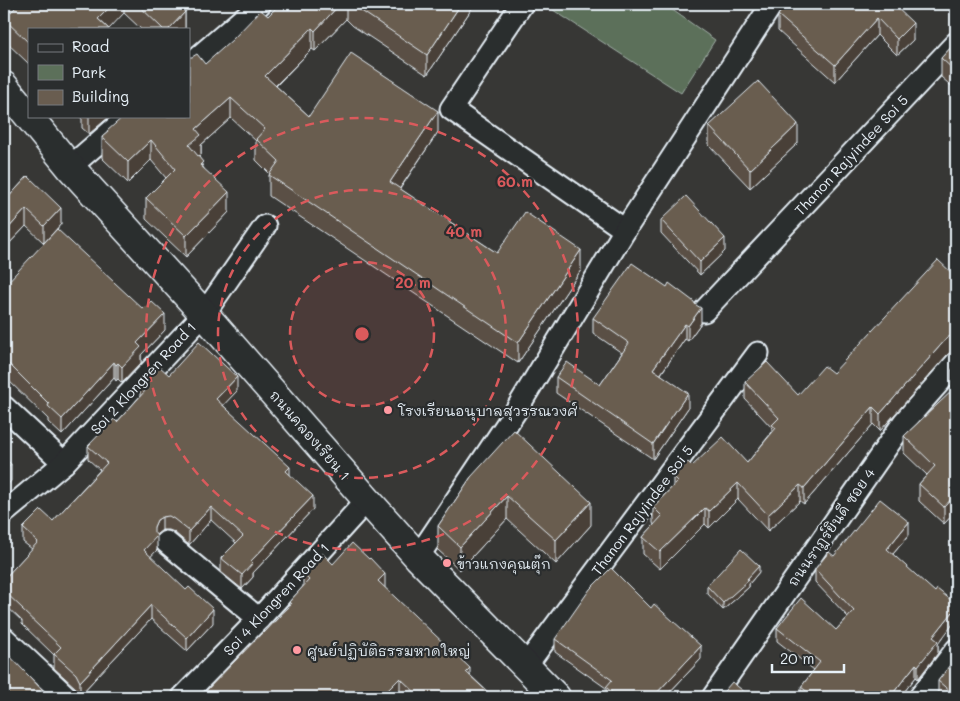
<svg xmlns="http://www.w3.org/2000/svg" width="960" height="701" viewBox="0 0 960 701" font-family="Mali,'Playpen Sans Thai',sans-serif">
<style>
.green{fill:#5c705a;stroke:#a2b0a9}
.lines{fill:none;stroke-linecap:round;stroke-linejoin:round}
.minor-casing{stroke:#e8f1f8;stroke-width:25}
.tertiary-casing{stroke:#e8f1f8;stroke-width:31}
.minor{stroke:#2a2d2e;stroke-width:21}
.tertiary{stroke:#2a2d2e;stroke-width:28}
.wall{fill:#5a5045;stroke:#e8f1f8}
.shaded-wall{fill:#4a4138;stroke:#e8f1f8}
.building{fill:#695d50;stroke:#e8f1f8}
.ring{fill:none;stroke:#da5a5c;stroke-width:2.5;stroke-dasharray:9 6}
.poi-dot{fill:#ff9aa2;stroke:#2a2d2e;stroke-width:2}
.labels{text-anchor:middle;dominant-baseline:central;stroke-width:4.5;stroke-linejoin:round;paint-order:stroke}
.street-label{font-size:14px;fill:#e8f1f8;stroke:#2a2d2e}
.poi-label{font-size:14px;fill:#e8f1f8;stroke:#2a2d2e;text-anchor:start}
.centre{fill:#da5a5c;stroke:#2a2d2e;stroke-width:2.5}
.ring-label{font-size:15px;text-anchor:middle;font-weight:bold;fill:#da5a5c;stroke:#2a2d2e;stroke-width:4.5;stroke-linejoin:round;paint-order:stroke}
</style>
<rect width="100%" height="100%" fill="#373735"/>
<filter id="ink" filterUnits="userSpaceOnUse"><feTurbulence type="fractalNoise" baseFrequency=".02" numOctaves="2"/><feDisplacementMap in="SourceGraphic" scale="10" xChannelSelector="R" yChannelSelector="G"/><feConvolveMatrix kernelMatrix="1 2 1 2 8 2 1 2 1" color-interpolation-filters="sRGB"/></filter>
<g filter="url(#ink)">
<polygon class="green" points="554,4 664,4 715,40 681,93 550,8"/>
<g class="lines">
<defs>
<g id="minor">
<polyline points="522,4 451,109 625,230"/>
<polyline points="189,65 260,4"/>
<polyline points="70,167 129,116"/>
<polyline points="704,311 956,43"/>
<polyline points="4,407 64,463"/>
<polyline points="4,513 64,463 204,314 265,226"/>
<polyline points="166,542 259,619"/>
<polyline points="418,557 515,412 625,230 772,4"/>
<polyline points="4,638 67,697"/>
<polyline points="525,667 758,353"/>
<polyline points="183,697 259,619 367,500"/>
<polyline points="713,697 904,422 956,363"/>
<polyline points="920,697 956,650"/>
</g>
<polyline id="tertiary" points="4,86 70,167 204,314 367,500 418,557 556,697"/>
</defs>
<use href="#minor" class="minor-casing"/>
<use href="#tertiary" class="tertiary-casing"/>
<use href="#minor" class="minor"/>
<use href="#tertiary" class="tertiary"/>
</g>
<g class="wall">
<polygon points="19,4 192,4 185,12 185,29 141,29 124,13 29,29 29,64 4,40 4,19"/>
<polygon points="280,4 475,4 427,75 353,26 346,19 315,51 312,49 276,86 309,116 438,132 400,189 497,253 581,270 518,363 269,196 269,175 270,174 256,160 256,141 231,118 201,145 201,155 199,157 203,167 229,212 186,257 146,219 146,198 166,178 151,160 128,183 102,158 102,137 107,133 107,131 205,64 268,16"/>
<polygon points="893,4 913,40 897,55 877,35 835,82 778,31 778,15"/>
<polygon points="956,42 956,90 941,77 941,58"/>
<polygon points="79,116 110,116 89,134 82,128 82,119"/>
<polygon points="709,126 798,143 750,188 709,145"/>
<polygon points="28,176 61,224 44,243 26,226 4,249 4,202"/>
<polygon points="661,220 725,251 700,275 661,233"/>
<polygon points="956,277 956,351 952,351 947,355 880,431 873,424 804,504 800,501 768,531 738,499 709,528 705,524 660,569 643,554 643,537 654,525 653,523 653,507 673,486 673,476 692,466 747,463 772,432 772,428 745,399 745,382 798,395 833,373"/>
<polygon points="4,286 165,330 141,355 141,363 122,383 118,379 116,381 114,378 62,435 48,422 48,419 4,376"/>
<polygon points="593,318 701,323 688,341 685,339 661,374 688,408 653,459 556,393 556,377 600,385 622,353 593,333"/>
<polygon points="956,365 956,511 944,524 919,501 919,484 927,475 904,453 904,436 955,389 952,386 952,370"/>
<polygon points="169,375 237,391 223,405 290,475 313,509 253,573 253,577 242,589 221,572 221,558 236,543 211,520 189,545 174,532 169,530 162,530 157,534 156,535 157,550 150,557 213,623 187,651 151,619 80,695 76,688 54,668 54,655 22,624 22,621 4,604 4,579 32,549 23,542 23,528 53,521 100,470 88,459 88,446 117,422 140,396 140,386"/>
<polygon points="471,477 591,525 556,564 507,519 460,570 438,550 438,526"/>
<polygon points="909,535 893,554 938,644 938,653 918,679 916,677 900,697 801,697 801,687 814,670 777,641 777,628 836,630 848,617 815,582 815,569 834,556"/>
<polygon points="333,564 385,588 470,675 493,697 404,697 400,693 396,697 202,697 202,695 264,633 289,606 289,602 303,587 303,574"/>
<polygon points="759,572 749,584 749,587 723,610 707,593 707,586"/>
<polygon points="555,639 701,659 665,697 606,697 606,688 555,652"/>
<polygon points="956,657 956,697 941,697 938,694 938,681"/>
</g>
<g class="shaded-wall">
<polygon points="113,4 124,4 124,13 109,29 98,19"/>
<polygon points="174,4 192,4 174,23"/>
<polygon points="340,4 346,4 346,19 315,51 315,31"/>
<polygon points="461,4 475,4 427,75 427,55"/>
<polygon points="185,12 185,29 169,29"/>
<polygon points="877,18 877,35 835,82 835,65"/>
<polygon points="913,23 913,40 897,55 897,39"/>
<polygon points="312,28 312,49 265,96 265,76"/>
<polygon points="231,98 231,118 201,145 201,155 189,166 189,145 196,129"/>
<polygon points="438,111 438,132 390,203 390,182"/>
<polygon points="89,116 110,116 89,134"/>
<polygon points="798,124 798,143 750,188 750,170"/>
<polygon points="151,140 151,160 128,183 128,162"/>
<polygon points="229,192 229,212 186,257 186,236"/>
<polygon points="61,208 61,224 44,243 44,226"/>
<polygon points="26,209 26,226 4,249 4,233"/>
<polygon points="725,238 725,251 700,275 700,262"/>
<polygon points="581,250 581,270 518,363 518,343"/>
<polygon points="701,308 701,323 688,341 688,326"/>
<polygon points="165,314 165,330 141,355 141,363 122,383 122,367 137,343"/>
<polygon points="685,324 685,339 653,385 653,369"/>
<polygon points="952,335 952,351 947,355 880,431 880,414 947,338"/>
<polygon points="114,362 114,378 62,435 62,419"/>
<polygon points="118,363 118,379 116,381 116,365"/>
<polygon points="237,377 237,391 216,413 216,399"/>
<polygon points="688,393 688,408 653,459 653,444"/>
<polygon points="873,407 873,424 804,504 804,488"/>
<polygon points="11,464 11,481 4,489 4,472"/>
<polygon points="290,467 290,481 286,471"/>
<polygon points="738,483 738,499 709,528 709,511"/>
<polygon points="800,485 800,501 768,531 768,515"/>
<polygon points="956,494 956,511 944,524 944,507"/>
<polygon points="313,496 313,509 253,573 253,577 242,589 242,575 251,561"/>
<polygon points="507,496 507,519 460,570 460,547"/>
<polygon points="591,502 591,525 556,564 556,540"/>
<polygon points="211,507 211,520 189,545 189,531"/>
<polygon points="705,508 705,524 660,569 660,552"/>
<polygon points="162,517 162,530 157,534 154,539 157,536 157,550 144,564 144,550 157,520"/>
<polygon points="909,522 909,535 887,561 887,549"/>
<polygon points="759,566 759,572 749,584 749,587 723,610 723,603"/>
<polygon points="385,574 385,589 378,581"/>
<polygon points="151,605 151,619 80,695 80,682"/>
<polygon points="956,608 956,620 938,644 938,653 918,679 918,666 933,637"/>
<polygon points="213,609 213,623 187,651 187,638"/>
<polygon points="701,646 701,659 665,697 653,697"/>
<polygon points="916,664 916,677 900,697 890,697"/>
<polygon points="470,668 470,683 466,672"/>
<polygon points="400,678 400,693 396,697 381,697"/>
</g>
<g class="building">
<polygon points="19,4 113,4 98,19 109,29 29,29 29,43 4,19"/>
<polygon points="137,4 176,4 185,12 169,29 163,29"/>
<polygon points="280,4 340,4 315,31 312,28 265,76 309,116 351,53 438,111 390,182 497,253 525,212 581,250 518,343 269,175 279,161 256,139 265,129 231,98 196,129 201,135 189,145 203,162 200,165 229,192 186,236 146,198 175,169 151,140 128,162 102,137 108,132 107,131 124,116 189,116 189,57 192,57 197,54 205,64 232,40 261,10 268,16"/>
<polygon points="351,4 461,4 427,55"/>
<polygon points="788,4 893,4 913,23 897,39 877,18 835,65 778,15"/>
<polygon points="956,42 956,72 941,58"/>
<polygon points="758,81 798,124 750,170 709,126"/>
<polygon points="28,176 61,208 44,226 26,209 4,233 4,202"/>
<polygon points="686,196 725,238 700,262 661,220"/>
<polygon points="57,229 143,309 151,301 165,314 137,343 141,347 122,367 118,363 116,365 114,362 62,419 48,406 49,404 4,359 4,286"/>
<polygon points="938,260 956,277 956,334 952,335 947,338 880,414 873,407 804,488 800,485 768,515 738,483 709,511 705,508 660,552 643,537 662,516 653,507 678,481 673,476 688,462 692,466 723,437 747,463 776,428 772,425 779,418 745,382 767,362 798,395 824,366 833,373"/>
<polygon points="632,263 667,287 669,283 693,301 696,305 701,308 688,326 685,324 653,369 688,393 653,444 556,377 567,362 600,385 629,343 593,318"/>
<polygon points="199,342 237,377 216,399 290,467 286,471 313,496 251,561 253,563 242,575 221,558 243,536 211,507 189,531 174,519 169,516 162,517 157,520 154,527 154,532 157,536 144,550 186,590 189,587 213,609 187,638 151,605 80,682 76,674 54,654 61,647 22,610 23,609 4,591 4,579 38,542 23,528 41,510 53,521 107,463 88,446 114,419 117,422 145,391 140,386 159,366 169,375"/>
<polygon points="956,365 956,374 952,370"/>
<polygon points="956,387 956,494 944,507 919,484 935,466 904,436"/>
<polygon points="514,430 591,502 556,540 507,496 460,547 438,526 471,477"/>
<polygon points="4,457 11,464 4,472"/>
<polygon points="880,499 909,522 887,549 935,592 937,589 956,604 956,608 933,637 938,641 918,666 916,664 890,697 805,697 809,693 801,687 820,662 777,628 801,598 836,630 854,611 815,569 829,552 834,556"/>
<polygon points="352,543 369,559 370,558 385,574 378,581 470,668 466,672 493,697 420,697 400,678 381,697 204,697 202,695 263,632 264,633 291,604 289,602 309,580 303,574 322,553 333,564"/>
<polygon points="741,549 759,566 747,579 749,580 723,603 707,586"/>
<polygon points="611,568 651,608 654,604 701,646 653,697 617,697 606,687 612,680 555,639 590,589"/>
<polygon points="4,650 49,697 4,697"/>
<polygon points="956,657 956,697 947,697 951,692 938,681"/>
<polygon points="732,682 751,697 719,697"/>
</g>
</g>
<circle cx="362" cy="334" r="72" fill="#da5a5c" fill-opacity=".12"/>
<g class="ring">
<circle cx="362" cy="334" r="72"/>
<circle cx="362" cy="334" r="144"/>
<circle cx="362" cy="334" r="216"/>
</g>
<g class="poi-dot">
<circle cx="388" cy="410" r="5"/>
<circle cx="447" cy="563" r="5"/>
<circle cx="297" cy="650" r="5"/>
</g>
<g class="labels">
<g class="street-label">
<text transform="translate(851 155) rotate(-47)">Thanon Rajyindee Soi 5</text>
<text transform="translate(143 378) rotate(-47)">Soi 2 Klongren Road 1</text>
<text transform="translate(310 435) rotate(49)">ถนนคลองเรียน 1</text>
<text transform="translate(642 510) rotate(-53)">Thanon Rajyindee Soi 5</text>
<text transform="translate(831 527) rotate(-55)">ถนนราฎร์ยินดี ซอย 4</text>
<text transform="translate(276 599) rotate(-47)">Soi 4 Klongren Road 1</text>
</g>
<g class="poi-label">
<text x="398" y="410">โรงเรียนอนุบาลสุวรรณวงศ์</text>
<text x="457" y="563">ข้าวแกงคุณตุ๊ก</text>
<text x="307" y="650">ศูนย์ปฏิบัติธรรมหาดใหญ่</text>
</g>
</g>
<circle cx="362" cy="334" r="8" class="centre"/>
<g class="ring-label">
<text x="515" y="187">60 m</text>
<text x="464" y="237">40 m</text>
<text x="413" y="288">20 m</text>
</g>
<rect width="960" height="701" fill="none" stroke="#2a2d2e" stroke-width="20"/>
<rect x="10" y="10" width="940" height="681" fill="none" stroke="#e8f1f8" stroke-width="2" filter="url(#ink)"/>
<rect x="28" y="28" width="162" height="90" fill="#2a2d2e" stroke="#767b7f"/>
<rect x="38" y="44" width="25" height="8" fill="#2a2d2e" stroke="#767b7f"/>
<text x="72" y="52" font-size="15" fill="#e8f1f8">Road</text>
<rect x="38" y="65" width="25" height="15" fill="#5c705a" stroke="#767b7f"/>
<text x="72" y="78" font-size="15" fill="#e8f1f8">Park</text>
<rect x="38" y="90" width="25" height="15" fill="#695d50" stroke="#767b7f"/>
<text x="72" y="102" font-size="15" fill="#e8f1f8">Building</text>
<path d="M772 664v8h72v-8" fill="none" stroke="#e8f1f8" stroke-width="2.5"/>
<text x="780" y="664" font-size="15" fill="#e8f1f8" stroke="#2a2d2e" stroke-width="4" paint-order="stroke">20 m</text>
</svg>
